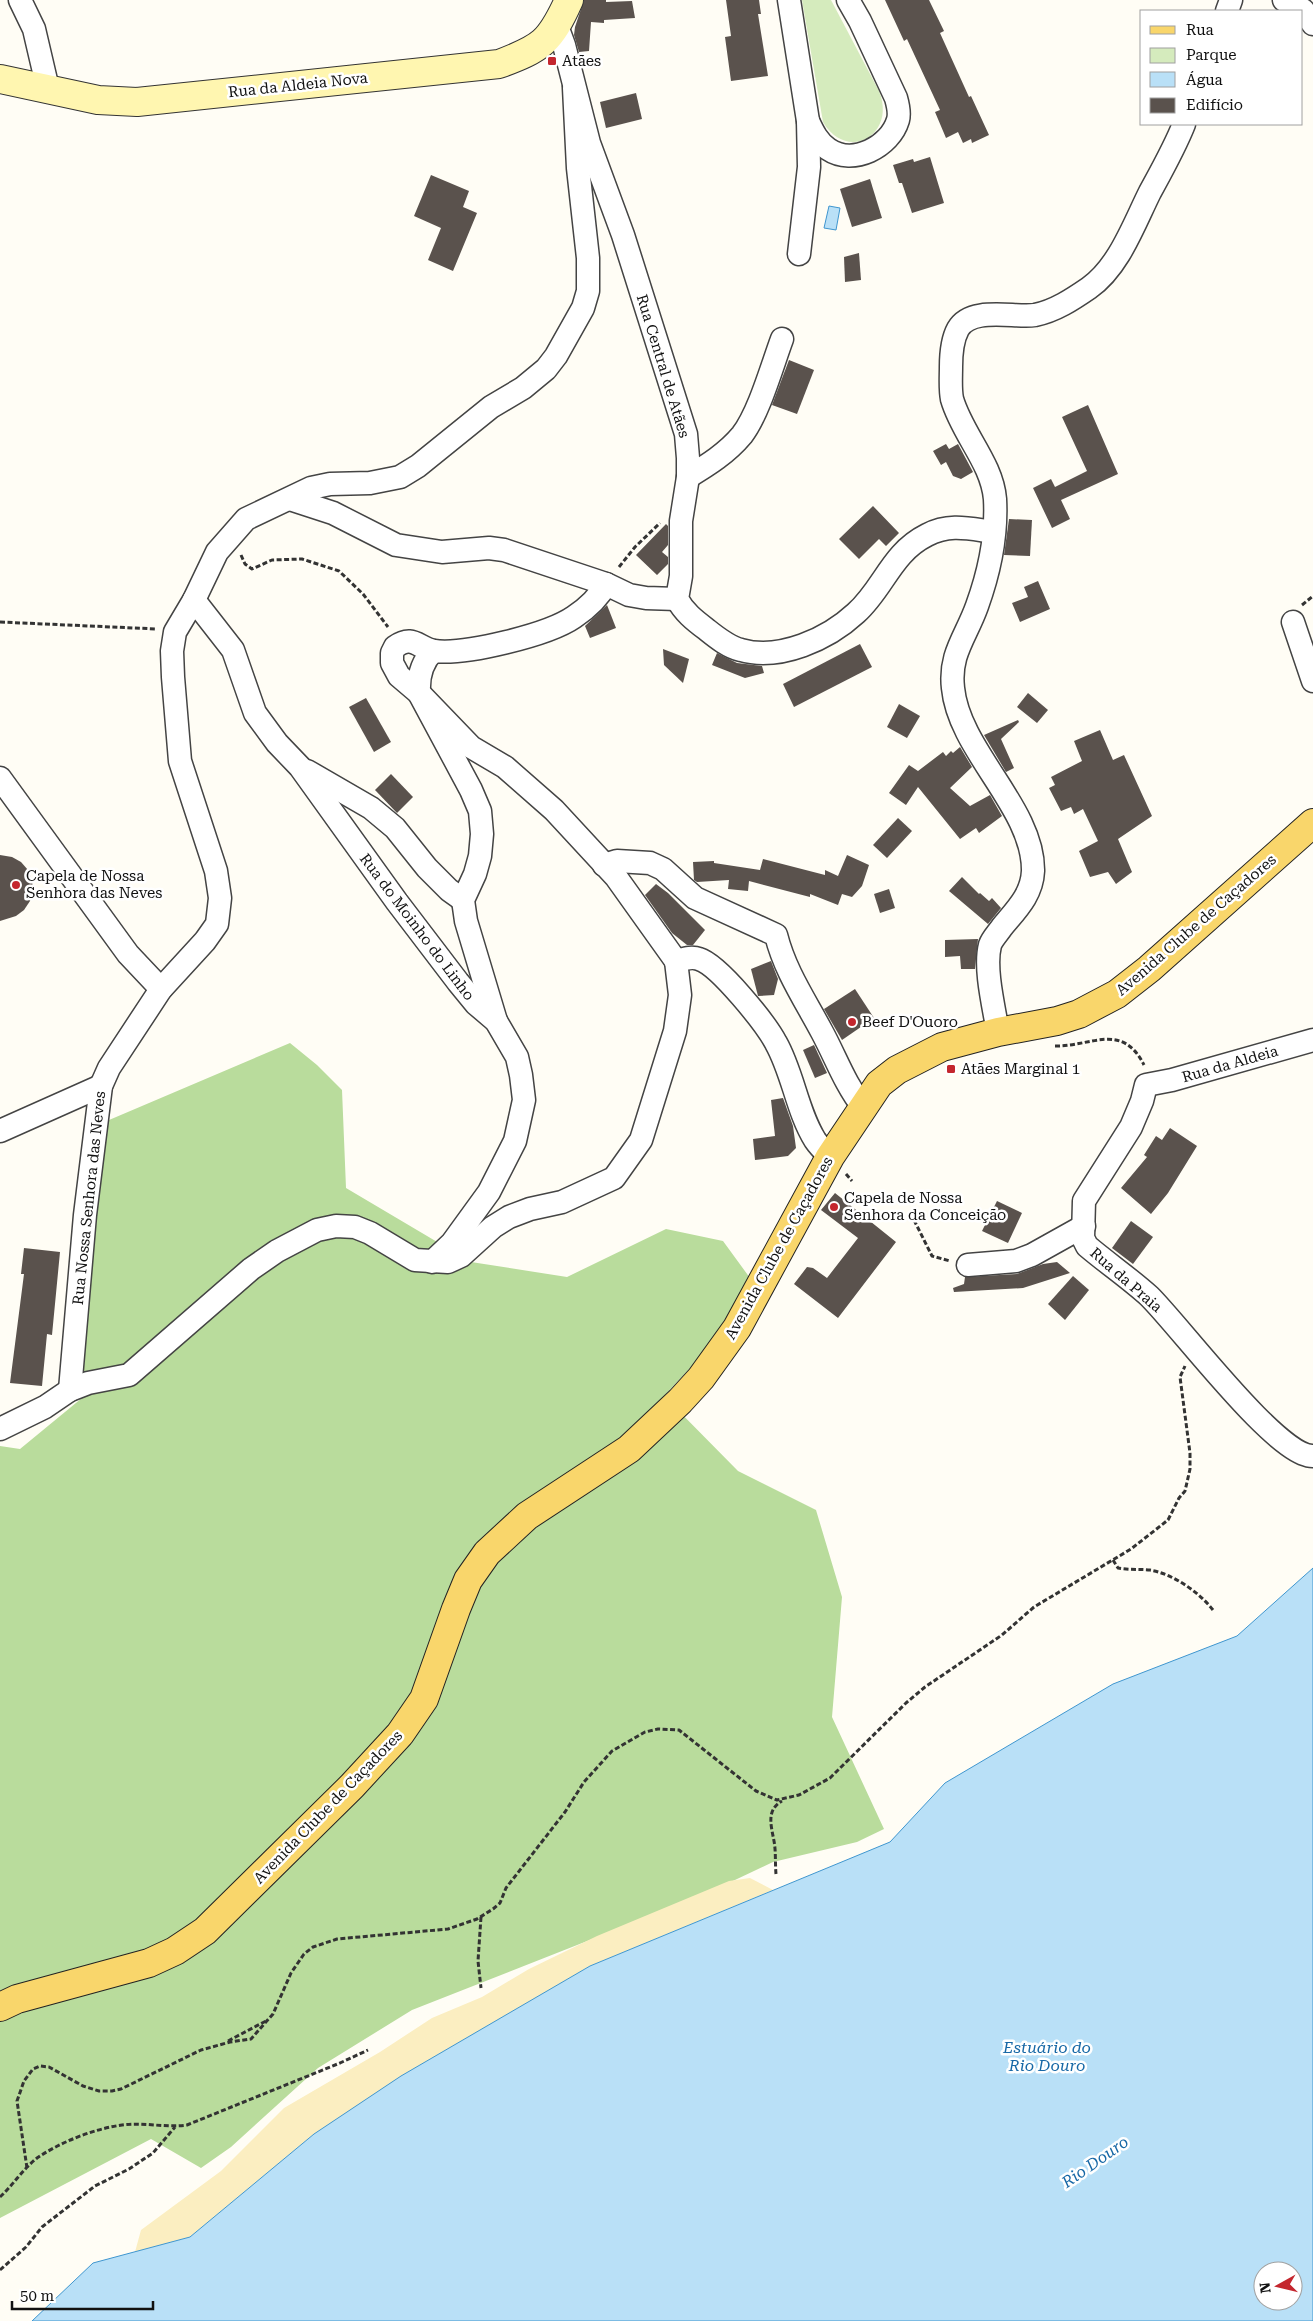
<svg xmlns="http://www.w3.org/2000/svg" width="1313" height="2321" viewBox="0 0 1313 2321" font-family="'Roboto Serif',serif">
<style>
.green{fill:#d5ebbd}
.forest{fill:#b9dc9c}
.sand{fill:#fbeec1}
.water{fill:#b9e0f7;stroke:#3f96cf;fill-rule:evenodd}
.building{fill:#5a524d}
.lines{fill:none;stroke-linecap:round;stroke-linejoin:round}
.street-casing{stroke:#444;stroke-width:25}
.secondary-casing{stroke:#333;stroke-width:30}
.primary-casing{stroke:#222;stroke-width:30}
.path{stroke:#333;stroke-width:3;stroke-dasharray:5 2.5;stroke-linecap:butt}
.street{stroke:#fff;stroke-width:22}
.secondary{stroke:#fff6b0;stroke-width:28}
.primary{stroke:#f9d66b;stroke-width:28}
.poi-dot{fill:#c4262e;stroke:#fff;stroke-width:2}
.labels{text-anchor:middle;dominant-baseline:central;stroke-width:5;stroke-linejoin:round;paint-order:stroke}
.poi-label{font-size:15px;fill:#111;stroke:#fff;text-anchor:start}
.street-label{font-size:15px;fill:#111;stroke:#fff}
.water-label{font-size:16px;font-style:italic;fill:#1768a6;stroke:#fff}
</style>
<rect width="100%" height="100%" fill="#fffdf5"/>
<path class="green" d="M802 0H831L879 91C897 135 847 163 823 122Z"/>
<polygon class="forest" points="290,1043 317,1065 342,1090 346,1188 471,1262 567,1277 666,1229 723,1241 750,1278 763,1290 664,1396 738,1471 816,1510 842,1597 832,1717 884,1829 857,1842 773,1862 699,1897 412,2010 318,2068 231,2147 201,2168 151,2139 0,2218 0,1446 20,1449 82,1398 84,1256 102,1123"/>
<polygon class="sand" points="750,1878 773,1890 590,1966 314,2134 190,2237 135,2252 141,2230 221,2171 284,2108 380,2052 432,2018 482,1997 529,1969 597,1936 729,1881"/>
<g class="water">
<polygon points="829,206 840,208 836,230 824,228"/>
<path d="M1313 1568V2321H32L93 2263 190 2237 314 2134 401 2076 590 1966 890 1842 945 1783 1113 1684 1237 1636ZM1263 2271H1293V2301H1263Z"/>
</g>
<g class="building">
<polygon points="584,0 606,0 606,2 632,1 635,18 604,20 604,23 591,22 589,51 579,52 574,35 575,27"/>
<polygon points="726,0 759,0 761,14 758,14 768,76 731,81 725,37 731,36"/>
<polygon points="885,0 929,0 944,31 940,33 969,97 971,96 989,135 972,143 971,139 963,143 958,132 946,138 935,112 940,110 907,39 904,41"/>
<polygon points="636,93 642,119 606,128 600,102"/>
<polygon points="930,157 944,203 912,213 902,183 899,183 893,165 913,159 914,162"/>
<polygon points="431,175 469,191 463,207 477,213 453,271 428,260 441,228 414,216"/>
<polygon points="870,179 882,218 852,227 840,189"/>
<polygon points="859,253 861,280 845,282 844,257"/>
<polygon points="789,360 814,370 797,414 772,405"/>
<polygon points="1088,405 1118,474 1061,500 1070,519 1052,528 1033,488 1051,479 1055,487 1087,471 1062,417"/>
<polygon points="946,444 949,449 958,444 973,472 961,479 953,476 946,462 941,465 933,451"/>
<polygon points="873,506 899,533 886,546 879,539 859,559 839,539"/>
<polygon points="1009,519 1032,520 1030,556 1004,555"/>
<polygon points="666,524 668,526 668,545 662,552 668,557 668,564 657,575 636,555"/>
<polygon points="1038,581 1050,609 1020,622 1012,603 1028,597 1024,587"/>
<polygon points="607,605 616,628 590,638 585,626"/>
<polygon points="860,644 872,667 794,707 783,684"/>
<polygon points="663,649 689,659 683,683 664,665"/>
<polygon points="717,653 737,663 762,666 764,673 745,678 712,665"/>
<polygon points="1028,693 1048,710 1037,723 1017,707"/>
<polygon points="366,698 391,742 374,752 349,707"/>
<polygon points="899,704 920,716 907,738 887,727"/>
<polygon points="1018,720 1019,722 1001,739 1014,768 1006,772 984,735"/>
<polygon points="1100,730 1113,760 1124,755 1152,816 1118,839 1132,872 1116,884 1108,872 1090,877 1079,851 1098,841 1083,809 1074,814 1071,807 1061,811 1049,788 1055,785 1051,777 1082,761 1074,741"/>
<polygon points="960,747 972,767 950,788 970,806 990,795 1002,816 979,833 976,828 960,839 918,787 906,805 889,793 909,765 918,771 943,752 946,756 951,751 953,753"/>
<polygon points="391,774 413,797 397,813 375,790"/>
<polygon points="898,818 912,831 887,858 873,845"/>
<polygon points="0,855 12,857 21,862 28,870 32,880 33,890 30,901 24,910 16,916 0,921"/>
<polygon points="847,855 869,865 862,886 852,897 842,894 838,905 810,894 810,897 749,881 748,891 728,889 729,880 697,882 694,880 693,862 714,861 714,863 760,870 763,859 825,875 825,870 838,876"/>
<polygon points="962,877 979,894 980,893 989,901 992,898 1001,908 988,924 949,891"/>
<polygon points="656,884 668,893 705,930 693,945 687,945 672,933 645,895"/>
<polygon points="889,889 895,908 880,913 874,894"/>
<polygon points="978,939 975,969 961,969 960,956 945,957 945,940"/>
<polygon points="771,961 778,979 774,995 758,996 751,969"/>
<polygon points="855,989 874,1018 842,1040 824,1009"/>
<polygon points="814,1045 827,1073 815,1078 803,1050"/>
<polygon points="783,1098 793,1126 796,1148 788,1156 755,1160 753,1139 775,1136 771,1100"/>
<polygon points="1170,1128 1197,1146 1168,1193 1151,1214 1121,1188 1147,1157 1144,1155 1156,1136 1162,1140"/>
<polygon points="835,1193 896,1242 838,1318 794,1284 807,1267 813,1268 827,1278 858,1238 821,1210"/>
<polygon points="997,1201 1022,1213 1008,1243 982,1231"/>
<polygon points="1131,1221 1153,1237 1133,1264 1112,1248"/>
<polygon points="24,1248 60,1252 52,1335 47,1334 42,1386 10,1383 24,1274 21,1274"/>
<polygon points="1057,1262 1070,1273 1023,1288 954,1292 953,1288 964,1284 965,1277 1017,1274 1043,1264"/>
<polygon points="1073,1276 1089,1290 1065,1320 1048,1304"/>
</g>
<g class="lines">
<defs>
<g id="street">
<polyline points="20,0 34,29 48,89"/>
<polyline points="789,0 808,121 809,167 799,254"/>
<polyline points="1284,0 1303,10 1313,24"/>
<polyline points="1227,11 1231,0"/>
<path d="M557 26 564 45 589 143 623 235 686 434 688 458V477L681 521V576L677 599C684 612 694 620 706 629 716 637 728 647 741 650 780 661 828 639 856 613 884 588 891 553 927 535 950 523 970 529 994 532"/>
<path d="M808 121C813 132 818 142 828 149 853 166 890 147 898 120 900 113 898 105 896 98L860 21 848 0"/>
<path d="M688 477C708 465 727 453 742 435 759 413 772 366 782 339"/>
<polyline points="290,499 333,513 396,545 442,552 489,548 504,550 606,584 629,595 646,598 677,599"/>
<path d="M606 584C599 597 586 609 574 617 548 635 465 655 434 651 418 648 413 634 395 647L392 653V663L399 676 419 693 471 747 505 767 554 810 616 877 676 961"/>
<polyline points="194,600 233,650 255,713 277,743 300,767 397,902 458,982 476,1004 496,1021 517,1057 521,1075 524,1100 515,1141 489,1192 452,1243 432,1262"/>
<polyline points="1293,622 1313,681"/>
<path d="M433 651C422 662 418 677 419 693L471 790 480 811 482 834 480 856 475 874 463 900 466 921 496 1021"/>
<polyline points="307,771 371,808 395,828 427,868 449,890 463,900"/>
<polyline points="0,778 128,954 161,989"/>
<path d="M604 865 617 861 650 863 663 869 695 898 776 935C785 971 805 1000 822 1032 836 1058 845 1084 863 1107"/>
<path d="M676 961C684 959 691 956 699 959 719 965 766 1024 776 1043 793 1073 797 1111 815 1140 819 1146 825 1152 830 1157"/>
<path d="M998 1032C994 1008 984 968 990 945 992 939 998 933 1002 927 1016 910 1032 895 1033 871 1034 808 959 751 953 688 949 654 966 637 977 606 989 573 997 535 995 499 992 463 962 434 952 399 950 389 951 377 951 367 951 355 952 340 958 329 971 306 1014 318 1035 315 1055 311 1073 299 1089 288 1119 267 1134 224 1150 192 1162 170 1175 147 1184 124"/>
<path d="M1313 1040 1172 1080 1146 1085 1142 1101 1131 1127 1084 1201 1083 1238 1087 1246C1107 1263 1129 1278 1149 1296 1179 1325 1277 1457 1313 1456"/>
<polyline points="0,1131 101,1086"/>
<polyline points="968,1265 1016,1261 1032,1255 1084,1226"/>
<polyline points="70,1390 85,1215 101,1086 109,1068 161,989 205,941 217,924 220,898 216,871 180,761 173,677 172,651 175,632 194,600 217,552 246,519 311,488 330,484 370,483 400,477 418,466 491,407 523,388 546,369 556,356 583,308 588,291 588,258 578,168 574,88"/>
<polyline points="0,1429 45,1407 70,1390 88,1383 129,1375 251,1269 277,1251 317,1230 336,1226 355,1227 370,1233 415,1260 448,1262 461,1256 493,1227 509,1217 530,1209 562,1202 614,1178 641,1140 675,1031 680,995 676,961"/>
</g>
<path id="secondary" d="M0 79 98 100 137 102 499 64C542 48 550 42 569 0"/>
<polyline id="primary" points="0,2007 17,1999 149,1963 175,1951 205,1931 352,1786 400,1734 424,1699 456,1609 468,1580 487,1553 527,1516 629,1449 680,1401 701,1378 737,1328 830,1157 879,1084 897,1070 942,1047 998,1032 1057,1021 1079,1014 1117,994 1149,969 1313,823"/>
</defs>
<use href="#street" class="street-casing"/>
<use href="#secondary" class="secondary-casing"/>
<use href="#primary" class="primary-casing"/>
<g class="path">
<polyline points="241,555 245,564 252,569 272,560 302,559 339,571 363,594 388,627"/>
<polyline points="619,567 635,547 660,523"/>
<polyline points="1302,605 1313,596"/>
<polyline points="0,622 157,629"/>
<path d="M1055 1046C1090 1047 1122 1021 1144 1065"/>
<polyline points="846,1174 852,1181"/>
<polyline points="914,1220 932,1256 950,1261"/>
<path d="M1113 1560 1118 1568C1129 1570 1139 1569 1150 1570 1173 1574 1199 1592 1213 1610"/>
<path d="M776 1874C775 1863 776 1851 774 1841 771 1825 766 1810 782 1801"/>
<polyline points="481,1917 478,1961 481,1988"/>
<polyline points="228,2041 266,2021"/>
<polyline points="27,2168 17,2101 24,2081 33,2069 40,2066 49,2067 83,2086 99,2091 112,2091 121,2089 201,2050 230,2042 251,2039 273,2014 291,1973 304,1954 313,1947 337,1939 448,1929 477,1919 493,1909 500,1903 506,1888 565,1812 584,1782 612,1751 645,1732 658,1729 679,1730 756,1791 777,1800 799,1795 830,1778 906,1703 925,1687 1002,1635 1034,1607 1131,1549 1168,1520 1179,1498 1185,1491 1190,1469 1190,1453 1180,1377 1185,1366"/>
<path d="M0 2197C13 2185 23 2169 37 2158 61 2142 93 2129 122 2125 144 2122 165 2128 187 2125L340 2063 368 2050"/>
<polyline points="0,2270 26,2247 42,2227 95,2186 129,2169 153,2153 175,2127"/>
</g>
<use href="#street" class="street"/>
<use href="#secondary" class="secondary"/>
<use href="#primary" class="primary"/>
</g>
<g class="poi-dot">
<rect x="547" y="56" width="10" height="10" rx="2.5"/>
<circle cx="16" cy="885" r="5"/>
<circle cx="852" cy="1022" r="5"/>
<rect x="946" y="1064" width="10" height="10" rx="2.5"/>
<circle cx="834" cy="1207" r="5"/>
</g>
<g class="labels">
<g class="poi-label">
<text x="562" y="61">Atães</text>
<text x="26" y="876">Capela de Nossa<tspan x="26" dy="17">Senhora das Neves</tspan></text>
<text x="862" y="1022">Beef D'Ouoro</text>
<text x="961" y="1069">Atães Marginal 1</text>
<text x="844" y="1198">Capela de Nossa<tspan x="844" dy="17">Senhora da Conceição</tspan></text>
</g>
<g class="street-label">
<text transform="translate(298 85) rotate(-6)">Rua da Aldeia Nova</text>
<text transform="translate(663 366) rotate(73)">Rua Central de Atães</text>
<text transform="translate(1196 925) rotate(-41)">Avenida Clube de Caçadores</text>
<text transform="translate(417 927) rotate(53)">Rua do Moinho do Linho</text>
<text transform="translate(1230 1064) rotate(-16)">Rua da Aldeia</text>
<text transform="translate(89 1198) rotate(-84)">Rua Nossa Senhora das Neves</text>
<text transform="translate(779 1248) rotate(-61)">Avenida Clube de Caçadores</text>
<text transform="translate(1126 1280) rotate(41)">Rua da Praia</text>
<text transform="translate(328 1807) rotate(-46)">Avenida Clube de Caçadores</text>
</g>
<g class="water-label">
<text x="1047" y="2047">Estuário do<tspan x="1047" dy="18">Rio Douro</tspan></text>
<text transform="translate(1095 2162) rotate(-35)">Rio Douro</text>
</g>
</g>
<rect x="1140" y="10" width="162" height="115" fill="#ffffff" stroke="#a0a0a0"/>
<rect x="1150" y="26" width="25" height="8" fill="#f9d66b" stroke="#a0a0a0"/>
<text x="1186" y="35" font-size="15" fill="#111111">Rua</text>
<rect x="1150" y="48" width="25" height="15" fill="#d5ebbd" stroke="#a0a0a0"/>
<text x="1186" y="60" font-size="15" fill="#111111">Parque</text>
<rect x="1150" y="72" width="25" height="15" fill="#b9e0f7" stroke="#a0a0a0"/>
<text x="1186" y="85" font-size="15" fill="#111111">Água</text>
<rect x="1150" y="98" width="25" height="15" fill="#5a524d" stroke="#a0a0a0"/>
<text x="1186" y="110" font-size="15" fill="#111111">Edifício</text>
<g transform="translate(1278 2286) rotate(262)"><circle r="24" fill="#ffffff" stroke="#a0a0a0"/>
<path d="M0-4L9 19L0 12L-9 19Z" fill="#c4262e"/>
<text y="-8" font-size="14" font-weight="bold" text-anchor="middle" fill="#111111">N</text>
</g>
<path d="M12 2301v8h141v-8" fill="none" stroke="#111111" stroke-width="2.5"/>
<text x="20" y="2301" font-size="15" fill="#111111" stroke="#ffffff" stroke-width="4" paint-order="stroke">50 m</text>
</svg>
